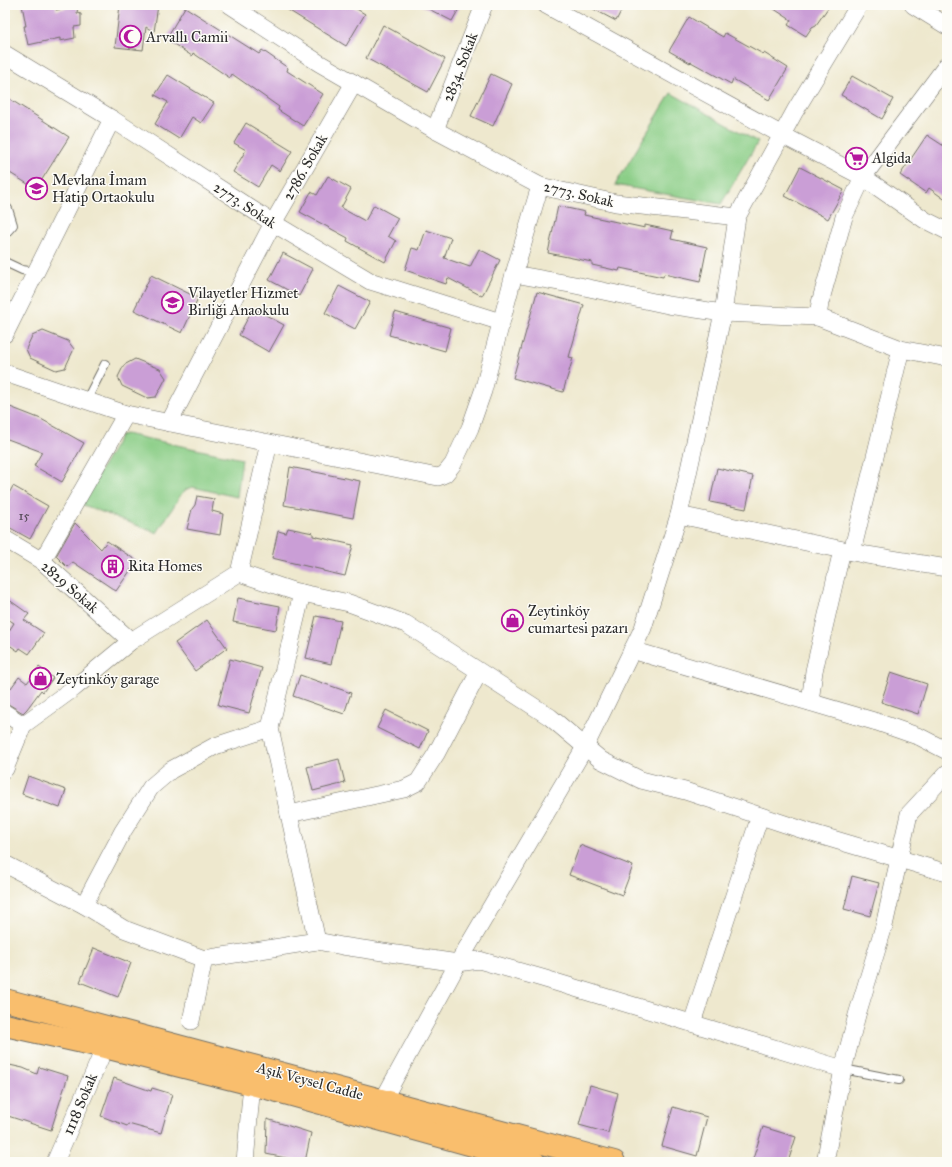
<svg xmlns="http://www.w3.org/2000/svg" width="952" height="1167" viewBox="0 0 952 1167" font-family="'IM FELL Great Primer',serif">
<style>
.green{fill:#8bce87;stroke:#5b7c59}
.building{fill:#ca9ed6}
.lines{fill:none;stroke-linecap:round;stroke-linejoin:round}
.service-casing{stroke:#6f6d64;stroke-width:10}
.minor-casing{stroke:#6f6d64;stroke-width:18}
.primary-casing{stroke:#6f6d64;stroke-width:24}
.service{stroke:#fff;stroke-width:8}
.minor{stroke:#fff;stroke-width:17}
.primary{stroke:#f9be6d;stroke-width:22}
.labels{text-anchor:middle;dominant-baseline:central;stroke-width:3;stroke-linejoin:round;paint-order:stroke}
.number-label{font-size:13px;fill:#534856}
.poi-label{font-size:15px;fill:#2b2b2b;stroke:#fdfcf7;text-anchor:start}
.street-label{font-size:15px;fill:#2b2b2b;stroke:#fdfcf7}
</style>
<rect width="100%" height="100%" fill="#fdfcf7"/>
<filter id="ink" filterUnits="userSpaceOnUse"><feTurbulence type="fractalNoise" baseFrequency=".025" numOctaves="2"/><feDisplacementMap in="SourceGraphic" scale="8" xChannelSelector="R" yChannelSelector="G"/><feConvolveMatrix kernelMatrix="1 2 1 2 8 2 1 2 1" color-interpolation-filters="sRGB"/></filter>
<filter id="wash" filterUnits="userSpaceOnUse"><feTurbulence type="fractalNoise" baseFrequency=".012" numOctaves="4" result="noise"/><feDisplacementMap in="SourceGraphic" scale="16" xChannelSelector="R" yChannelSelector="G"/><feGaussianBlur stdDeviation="0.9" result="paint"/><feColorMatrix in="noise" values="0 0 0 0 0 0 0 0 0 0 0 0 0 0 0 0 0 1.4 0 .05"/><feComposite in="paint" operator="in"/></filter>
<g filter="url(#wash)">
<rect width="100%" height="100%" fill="#eee8ce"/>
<g class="green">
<polygon points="671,93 758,142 721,204 615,185"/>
<polygon points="126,434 242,459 237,497 192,487 187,489 182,493 157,533 81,504 121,435"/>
</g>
<g id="blocks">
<g class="building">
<polygon points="22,5 56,5 56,10 78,6 77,13 81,14 81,26 74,27 75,38 60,41 60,38 28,45 24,26 26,26"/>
<polygon points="120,5 158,5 154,32 146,27 143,50 115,47"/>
<polygon points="280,5 350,5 365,14 346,46"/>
<polygon points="421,5 461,5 452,21"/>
<polygon points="586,5 624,5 616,21"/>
<polygon points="768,5 830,5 816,25 812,27 806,36 788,25 791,20"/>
<polygon points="185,7 259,54 262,50 288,68 287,71 323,94 303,126 278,110 279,107 232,74 230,78 193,53 192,56 166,39"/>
<polygon points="689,17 723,37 725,33 763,54 764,53 788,68 769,100 733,79 731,84 691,62 690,63 669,51"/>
<polygon points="383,25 445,59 428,92 366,58"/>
<polygon points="491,74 512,84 493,126 471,116"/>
<polygon points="168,75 214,103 201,123 192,117 179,139 155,124 168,102 155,95"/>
<polygon points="852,76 893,99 882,119 841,95"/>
<polygon points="5,96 69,137 36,189 5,170"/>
<polygon points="246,123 292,151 280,171 271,165 258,187 233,172 246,150 234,143"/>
<polygon points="927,135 947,148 947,201 929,188 926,193 900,175"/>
<polygon points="800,167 844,190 828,219 785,196"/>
<polygon points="328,176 351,189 341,208 365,221 374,205 398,218 388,236 396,241 385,262 347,241 348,238 300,212 311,192 317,195"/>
<polygon points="558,206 585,212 584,215 645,228 645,225 673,231 671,239 707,247 700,282 664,274 663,277 620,268 619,271 592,265 592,262 548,253"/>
<polygon points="426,230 451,238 444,258 470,267 479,249 500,260 482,296 448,278 446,284 405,270 412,248 419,250"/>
<polygon points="283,253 313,269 299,296 269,280"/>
<polygon points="151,275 198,298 182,333 134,310"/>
<polygon points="339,286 370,302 355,329 325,313"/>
<polygon points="537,292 584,305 569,357 573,358 563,392 513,378"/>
<polygon points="253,308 284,325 269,352 239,335"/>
<polygon points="395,312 451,328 445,351 389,335"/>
<polygon points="43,331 68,341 74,349 65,368 56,370 30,358 26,349 32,336"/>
<polygon points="135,359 160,369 166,378 156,397 147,398 122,386 118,377 124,365"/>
<polygon points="5,405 41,419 84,443 62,482 34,466 42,452 5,438"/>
<polygon points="290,467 360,481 353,518 284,505"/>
<polygon points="717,468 753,476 746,509 710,502"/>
<polygon points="13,486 48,506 30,539 5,525 5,501"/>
<polygon points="197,496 214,499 212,511 223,514 220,535 187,529 192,509 195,505"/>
<polygon points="75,523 101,549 107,541 137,561 116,591 73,562 67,567 56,556"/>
<polygon points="288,528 313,533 313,536 353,545 345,576 323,571 323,570 272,558 278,531 286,533"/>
<polygon points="5,597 29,614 24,620 44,633 29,654 20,648 18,651 5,642 5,637 14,623 5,617"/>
<polygon points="238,598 280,606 276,630 233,622"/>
<polygon points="316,616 341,621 331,664 306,658"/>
<polygon points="207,620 227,648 195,671 175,643"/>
<polygon points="230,659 262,668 249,713 218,705"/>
<polygon points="39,667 53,678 43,692 41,690 27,709 23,713 5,702 5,684 11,688 19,677 27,683"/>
<polygon points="891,672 927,684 918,714 881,702"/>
<polygon points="300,675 351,693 344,714 293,696"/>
<polygon points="386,710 428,731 420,749 377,728"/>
<polygon points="339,759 345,783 313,791 307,767"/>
<polygon points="28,776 66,790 60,808 22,794"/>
<polygon points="580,845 633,866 622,895 569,875"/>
<polygon points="852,876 879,883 870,916 844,909"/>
<polygon points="94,948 131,963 118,997 80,982"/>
<polygon points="5,1064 23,1068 37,1074 39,1067 68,1076 51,1130 5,1115"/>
<polygon points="114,1078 151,1091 152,1088 172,1094 161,1133 128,1124 127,1126 101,1116"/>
<polygon points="590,1085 618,1093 608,1133 579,1125"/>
<polygon points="673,1107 707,1117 697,1156 662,1146"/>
<polygon points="267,1119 311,1133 305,1162 266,1154"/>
<polygon points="763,1127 796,1137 788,1162 752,1162"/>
</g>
</g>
</g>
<g filter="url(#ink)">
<use href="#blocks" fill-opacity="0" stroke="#6f6d64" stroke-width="1"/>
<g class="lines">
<defs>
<g id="service">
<polyline points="5,206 8,209 13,225 5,234"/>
<polyline points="5,262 22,270 36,272"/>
<polyline points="86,401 105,364"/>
<polyline points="843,1069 899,1080"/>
</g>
<g id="minor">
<polyline points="230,5 319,63 435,130 540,186 616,203 737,217"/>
<polyline points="546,5 782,135 863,177 844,217 820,303 818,317 723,313 737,217 795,111 859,5"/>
<polyline points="913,5 947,26"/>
<polyline points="5,54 112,119 273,223 370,281 501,322"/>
<polyline points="947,65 863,177 925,220 947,231"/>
<polyline points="435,130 484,5"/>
<polyline points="818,317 901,349 947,358"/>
<polyline points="5,334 112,119"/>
<polyline points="5,373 126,414 438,477 445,474 453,464 470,428 483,391 514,274 540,186"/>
<polyline points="169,423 273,223 354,83"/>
<polyline points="679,515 867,555 947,568"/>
<polyline points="5,539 42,561 131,641"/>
<polyline points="852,552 901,349"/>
<polyline points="42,561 126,414"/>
<polyline points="239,573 293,591 349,603 406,624 550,717 601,760 641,780 685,791 812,833 947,873"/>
<polyline points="302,593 270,728 317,941"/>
<polyline points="632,650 877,722 920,737 947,751"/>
<polyline points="810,702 814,671 842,550"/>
<polyline points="5,713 23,725"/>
<polyline points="5,769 23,725 74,688 131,641 239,573 269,443"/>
<polyline points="289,814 404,789 418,782 436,754 479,672"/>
<polyline points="5,864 84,905 124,929 204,959 317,941 342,946 458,963 479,960 542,978 843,1069"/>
<polyline points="84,905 123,831 151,787 171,770 215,746 270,728"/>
<polyline points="191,1021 204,959"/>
<polyline points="692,1023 760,816"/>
<polyline points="383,1100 458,963 585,747 643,628 679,515 723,313 668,305 575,285 514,274"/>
<polyline points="55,1162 105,1047"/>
<polyline points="245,1162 252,1084"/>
<polyline points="825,1162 843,1069 857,1015 884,926 909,814 947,773"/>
</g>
<g id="primary">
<polyline points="5,1000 614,1162"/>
<polyline points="5,1025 105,1047 252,1084 534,1162"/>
</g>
</defs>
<use href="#service" class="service-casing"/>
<use href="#minor" class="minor-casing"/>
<use href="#primary" class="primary-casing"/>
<use href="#service" class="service"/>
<use href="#minor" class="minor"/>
<use href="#primary" class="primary"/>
</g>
</g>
<defs>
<symbol id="mosque-ring" viewBox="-11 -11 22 22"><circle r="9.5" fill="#fdfcf7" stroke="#b5179e" stroke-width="1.5"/><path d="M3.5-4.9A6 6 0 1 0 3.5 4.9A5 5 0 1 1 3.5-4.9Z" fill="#b5179e"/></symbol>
<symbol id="supermarket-ring" viewBox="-11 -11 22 22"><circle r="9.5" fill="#fdfcf7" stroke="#b5179e" stroke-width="1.5"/><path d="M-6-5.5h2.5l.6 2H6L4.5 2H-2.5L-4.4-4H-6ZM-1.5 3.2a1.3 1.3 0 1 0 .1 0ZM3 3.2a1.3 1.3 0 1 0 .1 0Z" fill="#b5179e"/></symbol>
<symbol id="school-ring" viewBox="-11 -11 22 22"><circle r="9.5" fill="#fdfcf7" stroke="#b5179e" stroke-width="1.5"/><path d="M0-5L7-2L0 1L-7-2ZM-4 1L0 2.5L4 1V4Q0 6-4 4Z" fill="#b5179e"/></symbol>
<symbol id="building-ring" viewBox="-11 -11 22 22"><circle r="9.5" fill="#fdfcf7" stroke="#b5179e" stroke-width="1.5"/><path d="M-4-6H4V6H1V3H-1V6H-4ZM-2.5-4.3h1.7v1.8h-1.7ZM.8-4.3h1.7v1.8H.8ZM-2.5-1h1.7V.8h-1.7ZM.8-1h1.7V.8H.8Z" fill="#b5179e"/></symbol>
<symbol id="shop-ring" viewBox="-11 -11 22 22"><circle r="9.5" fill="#fdfcf7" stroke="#b5179e" stroke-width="1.5"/><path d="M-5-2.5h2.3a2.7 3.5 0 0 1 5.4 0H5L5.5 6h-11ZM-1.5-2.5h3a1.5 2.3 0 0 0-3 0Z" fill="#b5179e"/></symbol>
</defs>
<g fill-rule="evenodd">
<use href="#mosque-ring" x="118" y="24" width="25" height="25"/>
<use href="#supermarket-ring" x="844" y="146" width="25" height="25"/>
<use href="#school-ring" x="24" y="176" width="25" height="25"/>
<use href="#school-ring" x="160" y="290" width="25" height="25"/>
<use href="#building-ring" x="100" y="554" width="25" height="25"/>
<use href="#shop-ring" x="500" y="608" width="25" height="25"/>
<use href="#shop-ring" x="28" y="666" width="25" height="25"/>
</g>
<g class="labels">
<g class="number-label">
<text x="24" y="516">15</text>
</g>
<g class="poi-label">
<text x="146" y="37">Arvallı Camii</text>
<text x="872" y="158">Algida</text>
<text x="52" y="180">Mevlana İmam<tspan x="52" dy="17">Hatip Ortaokulu</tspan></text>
<text x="188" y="293">Vilayetler Hizmet<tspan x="188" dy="17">Birliği Anaokulu</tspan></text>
<text x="128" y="566">Rita Homes</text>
<text x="528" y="611">Zeytinköy<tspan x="528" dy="17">cumartesi pazarı</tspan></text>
<text x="56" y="679">Zeytinköy garage</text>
</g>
<g class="street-label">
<text transform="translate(460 67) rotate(-69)">2834. Sokak</text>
<text transform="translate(305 167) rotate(-60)">2786. Sokak</text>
<text transform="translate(579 194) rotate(13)">2773. Sokak</text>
<text transform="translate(245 205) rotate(33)">2773. Sokak</text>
<text transform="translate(70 587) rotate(41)">2829 Sokak</text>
<text transform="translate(310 1081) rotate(15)">Aşık Veysel Cadde</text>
<text transform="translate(80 1104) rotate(-67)">1118 Sokak</text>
</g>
</g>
<rect width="952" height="1167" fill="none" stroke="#fdfcf7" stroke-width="20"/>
</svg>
